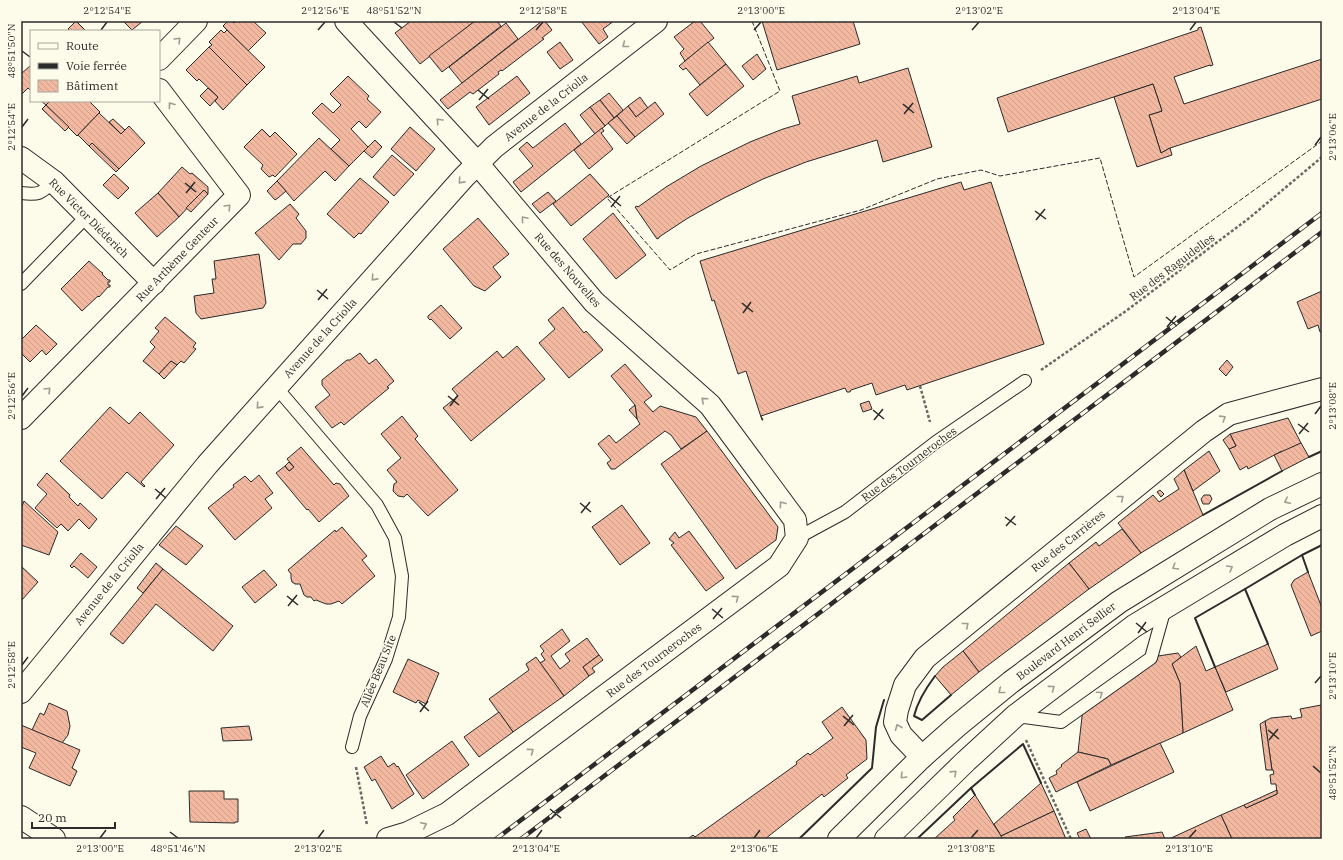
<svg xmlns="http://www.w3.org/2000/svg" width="1343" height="860" viewBox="0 0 1343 860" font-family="'IBM Plex Serif',serif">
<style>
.building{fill:url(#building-back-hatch);stroke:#2b2b2b}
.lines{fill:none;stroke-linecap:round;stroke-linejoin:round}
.service-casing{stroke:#2b2b2b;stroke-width:14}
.minor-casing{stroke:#2b2b2b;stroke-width:24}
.primary-casing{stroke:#2b2b2b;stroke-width:24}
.path{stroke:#6a6964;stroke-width:2.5;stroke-dasharray:3 2;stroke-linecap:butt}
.service{stroke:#fdfbea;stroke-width:12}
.minor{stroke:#fdfbea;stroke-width:22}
.primary{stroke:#fdfbea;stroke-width:22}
.rail-casing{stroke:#2b2b2b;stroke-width:4.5}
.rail{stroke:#fdfbea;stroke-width:3;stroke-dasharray:9;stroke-linecap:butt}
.fence{stroke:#2b2b2b;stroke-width:1;stroke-dasharray:5 2;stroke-linecap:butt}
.wall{stroke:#2b2b2b;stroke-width:2}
.oneway{stroke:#9e9d94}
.ticks{fill:none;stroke:#2b2b2b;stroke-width:1.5}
.labels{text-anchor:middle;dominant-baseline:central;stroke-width:3;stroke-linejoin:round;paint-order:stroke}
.street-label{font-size:11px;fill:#2b2b2b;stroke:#fdfbea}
.neatline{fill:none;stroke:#2b2b2b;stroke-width:1.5}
.ticks-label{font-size:10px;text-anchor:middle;fill:#2b2b2b}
</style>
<defs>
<pattern id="building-back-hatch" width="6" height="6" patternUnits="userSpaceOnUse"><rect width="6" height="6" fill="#f2b8a0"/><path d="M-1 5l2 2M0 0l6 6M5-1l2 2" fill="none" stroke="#d09e8a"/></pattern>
</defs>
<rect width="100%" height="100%" fill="#fdfbea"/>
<g class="building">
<polygon points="76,21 86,31 70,31 68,29"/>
<polygon points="123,21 143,21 132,30"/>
<polygon points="228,21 232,21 234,23 236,21 253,21 266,33 248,51 223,26"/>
<polygon points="411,21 475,21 420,64 395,33"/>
<polygon points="475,21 497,21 501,26 442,72 429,56"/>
<polygon points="542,21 545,21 552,30 542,38 544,39 502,71 501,70 498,72 499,74 473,94 470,92 448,109 440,100"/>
<polygon points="581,21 614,21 603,29 608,37 599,44"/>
<polygon points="695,21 700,21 714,38 685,61 680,53 684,49 674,37"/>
<polygon points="762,21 853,21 860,44 777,70"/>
<polygon points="506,23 518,39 462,83 449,67"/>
<polygon points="1201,27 1213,65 1210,66 1210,65 1174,77 1184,104 1322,59 1322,99 1170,148 1161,153 1149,115 1162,111 1153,84 1008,132 997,98 1198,30 1198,28"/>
<polygon points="221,30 224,33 227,30 265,67 247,85 209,47 212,45 209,42"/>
<polygon points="560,42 573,60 560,69 547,52"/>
<polygon points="708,42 726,64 700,85 686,68 683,70 679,66"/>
<polygon points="209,47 247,85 223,110 215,101 218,97 199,79 197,81 186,70"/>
<polygon points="757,54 766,69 753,80 742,66"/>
<polygon points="726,64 744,86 707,116 689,94"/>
<polygon points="31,65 31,91 28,88 22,94 21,93 21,74"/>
<polygon points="908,68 932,147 883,162 877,140 806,162 763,179 724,198 688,218 659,237 659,238 657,239 635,207 637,206 638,207 666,187 701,166 750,142 783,129 800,124 792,96 857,76 859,83"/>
<polygon points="348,76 369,96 367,99 381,112 366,128 359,121 351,129 368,147 349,166 331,149 340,140 312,113 322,103 333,113 341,105 330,94"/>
<polygon points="517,76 530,93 489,125 476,107"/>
<polygon points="1153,84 1162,111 1149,115 1161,153 1170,148 1172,155 1137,167 1114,97"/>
<polygon points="208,88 218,97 210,106 200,96"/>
<polygon points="609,93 623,110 614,118 600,100"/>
<polygon points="640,97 648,108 636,117 628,106"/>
<polygon points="600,100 614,118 605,126 590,107"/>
<polygon points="41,101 50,101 46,105"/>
<polygon points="50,101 89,101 100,112 77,136 46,105"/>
<polygon points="655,102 664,114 635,137 617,116 628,106 636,117"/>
<polygon points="46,105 69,127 65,131 42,109"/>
<polygon points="590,107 605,126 595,134 580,115"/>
<polygon points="99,113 121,134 129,126 145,143 119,169 92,143 89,146 78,135"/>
<polygon points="617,116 635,137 627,144 608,123"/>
<polygon points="113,119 125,130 121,134 109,122"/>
<polygon points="565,123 581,144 521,192 513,182 533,166 519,149 527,142 533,148"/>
<polygon points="410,127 435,149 416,171 391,149"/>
<polygon points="602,128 604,131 601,133 613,149 589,169 574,150"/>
<polygon points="262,129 270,137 275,132 297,154 275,177 273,175 269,177 261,169 263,165 244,147"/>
<polygon points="319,138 349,166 335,181 325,171 294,201 277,181"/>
<polygon points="375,140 382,147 372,158 364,151"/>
<polygon points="92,143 119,169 116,172 89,146"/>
<polygon points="392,155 414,174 394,196 373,177"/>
<polygon points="182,167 190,174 192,173 208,187 208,194 204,190 179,217 158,193"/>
<polygon points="114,174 129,188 118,199 103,185"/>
<polygon points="590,174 609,195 571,226 553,204"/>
<polygon points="360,178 389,202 361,234 359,233 354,238 327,214"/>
<polygon points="277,181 286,191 278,198 275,200 267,191"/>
<polygon points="961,182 964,190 991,182 1044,344 907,390 905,385 876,395 872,383 851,390 850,392 847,392 845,388 761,416 763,420 762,420 746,371 738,374 714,300 712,301 700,261"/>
<polygon points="204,190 208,194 191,212 186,208"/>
<polygon points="548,192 556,201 540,213 532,204"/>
<polygon points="158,193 179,217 157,237 135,213"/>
<polygon points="290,204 299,214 296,218 306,231 306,238 301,244 293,244 279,260 255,233"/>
<polygon points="613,213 646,255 616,279 583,239"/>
<polygon points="478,218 509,254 493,267 501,277 485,291 474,286 443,249"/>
<polygon points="259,254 266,303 263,308 201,319 196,313 194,296 214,293 212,279 216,279 214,261"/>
<polygon points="89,261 101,272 103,273 102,274 108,280 110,280 110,282 108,282 108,285 110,285 110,287 108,287 99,297 98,296 82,311 61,289"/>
<polygon points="1322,291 1322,332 1320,332 1318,325 1308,329 1297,302"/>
<polygon points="441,305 462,328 450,339 431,319 430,320 428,318 428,316"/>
<polygon points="563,307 584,333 586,331 603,350 569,378 539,343 555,329 548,320"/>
<polygon points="165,317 196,343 193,347 196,349 184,363 181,361 177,365 171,361 159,374 143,361 155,347 150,342 159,331 155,328"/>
<polygon points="36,325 57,344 46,355 42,350 30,362 21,353 21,340"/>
<polygon points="517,346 545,379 471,441 443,408 458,396 452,389 497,351 503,358"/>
<polygon points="360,353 369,364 376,359 394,381 387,387 389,388 344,425 341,422 332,428 315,407 330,395 322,385 322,380 347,360 350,360"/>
<polygon points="1227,360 1233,367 1226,376 1219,369"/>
<polygon points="171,361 177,365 164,379 159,374"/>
<polygon points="625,364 652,396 644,402 653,412 660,406 696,417 707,431 681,449 671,435 665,431 615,469 611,469 607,463 611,460 598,444 609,435 616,443 640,424 637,419 635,405 611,376"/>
<polygon points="869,401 872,409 863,412 860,404"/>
<polygon points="635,405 637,419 629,410"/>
<polygon points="110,407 129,424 140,412 174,445 141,482 145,486 144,487 127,472 102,499 60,461"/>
<polygon points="402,416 418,436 415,439 458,490 428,516 407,494 404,497 398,496 393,491 394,484 397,482 387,470 401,458 381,434"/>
<polygon points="1288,418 1301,443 1283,452 1282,451 1248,469 1247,466 1240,470 1229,449 1236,446 1230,434"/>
<polygon points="707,431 778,527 776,540 736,569 661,464"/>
<polygon points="1230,434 1236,446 1229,449 1223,440"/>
<polygon points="1301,443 1309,457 1282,471 1274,455"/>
<polygon points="301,447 334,485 336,483 340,484 349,496 319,522 308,509 307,510 276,473 285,466 289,471 294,467 287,459"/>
<polygon points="1209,451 1220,471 1193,491 1184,470"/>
<polygon points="289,462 294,467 289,471 285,466"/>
<polygon points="1184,470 1203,515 1141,553 1118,523 1153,495 1159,502 1179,489 1174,479"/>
<polygon points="47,473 70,495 69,497 78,506 80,503 97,519 89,529 79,519 68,531 61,524 57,528 35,508 47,494 37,485"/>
<polygon points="259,475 273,493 265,499 272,508 235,540 208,508 234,487 233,485 245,476 251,482"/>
<polygon points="1160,490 1164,494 1161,497 1157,492"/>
<polygon points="1204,495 1210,495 1212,499 1209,504 1203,504 1201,499"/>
<polygon points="24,501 58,532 49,555 21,545 21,509"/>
<polygon points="622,505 650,543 620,565 592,527"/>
<polygon points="176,526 203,546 186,565 159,545"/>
<polygon points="342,527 367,556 362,560 375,576 342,604 339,601 331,604 326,604 316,600 314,601 311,597 307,597 304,595 300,584 295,584 292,582 291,578 291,574 288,570 335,530 336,532"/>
<polygon points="1122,529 1141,553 1089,589 1069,563 1096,542 1099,546"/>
<polygon points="689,531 724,578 706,591 671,545 674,543 669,539 675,532 679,538"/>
<polygon points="81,553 97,567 88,578 74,566 72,568 70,566"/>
<polygon points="156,563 163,569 143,593 137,588"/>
<polygon points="1069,563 1089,589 979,672 963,651"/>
<polygon points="21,566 38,582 21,601"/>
<polygon points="163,569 233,626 213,651 156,604 123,644 110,634"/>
<polygon points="264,570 277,585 255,603 242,587"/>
<polygon points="1308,572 1322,608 1322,631 1311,636 1291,585 1294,580"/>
<polygon points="562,629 570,641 551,656 560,669 570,661 565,654 587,638 599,655 583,667 589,676 564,696 540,663 545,660 541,654 544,651 540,646"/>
<polygon points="1268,644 1278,669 1226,692 1215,667"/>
<polygon points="1196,646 1206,671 1215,667 1233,710 1183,733 1180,683 1172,664"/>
<polygon points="963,651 979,672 951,695 935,676 943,667"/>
<polygon points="1178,653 1181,657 1172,664 1180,683 1183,733 1111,765 1108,759 1078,752 1083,708 1158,656"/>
<polygon points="599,655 603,660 592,668 595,672 589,676 583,667"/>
<polygon points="536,657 564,696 513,732 489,699 529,670 526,664"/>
<polygon points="408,659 439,673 426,704 418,700 416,703 393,692"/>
<polygon points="49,703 67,711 70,726 68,735 62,743 32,730 40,713 44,715"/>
<polygon points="1321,705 1322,711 1322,839 1232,839 1221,815 1244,805 1246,808 1277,794 1276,784 1271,784 1270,775 1274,774 1273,770 1272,770 1265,721 1271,718 1291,716 1292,719 1302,717 1300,709"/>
<polygon points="842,707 866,740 867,759 846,775 848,778 824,797 822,794 765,839 690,839 689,838 693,835 695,837 797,764 796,762 808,753 810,755 833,738 822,722"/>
<polygon points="499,712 513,732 479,757 464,737"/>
<polygon points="1265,721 1272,770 1266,770 1260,724"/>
<polygon points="21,725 80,750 72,768 77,771 70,786 29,768 36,753 21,747"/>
<polygon points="249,726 252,740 223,741 221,728"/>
<polygon points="452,741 469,765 423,799 406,775"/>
<polygon points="1160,743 1174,772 1090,811 1077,782"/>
<polygon points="1078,752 1108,759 1111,765 1056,792 1049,778 1057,774 1056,771 1062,766 1061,765"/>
<polygon points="381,756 388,767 394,763 397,767 398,766 414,794 392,809 375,779 372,781 364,767"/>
<polygon points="1041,783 1054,811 1001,836 994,824"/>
<polygon points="1277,790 1277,794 1246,808 1244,805"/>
<polygon points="189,791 224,791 224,799 238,799 238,822 235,822 235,823 190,822"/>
<polygon points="975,795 1003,839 934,839 955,820 953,817"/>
<polygon points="1054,811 1066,839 1003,839 1001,836"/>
<polygon points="1221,815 1232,839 1169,839"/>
<polygon points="1086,829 1091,839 1080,839 1077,833"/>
<polygon points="1162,832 1165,839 1126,839 1125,837"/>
</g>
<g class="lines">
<defs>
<g id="service">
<path d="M21 193C39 195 40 194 54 182"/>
<polyline points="21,284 87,216"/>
<polyline points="276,387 377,505 395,538 402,576 399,617 386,659 360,716 352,747"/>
<polyline points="797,538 845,512 936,442 1025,381"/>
<polyline points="1016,716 1061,722 1151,658 1165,608"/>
</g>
<g id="minor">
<polyline points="346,21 477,163 594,302 710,405 795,520 797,538 779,566 447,814 408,833 388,839"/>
<polyline points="159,59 196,21"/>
<polyline points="21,158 54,182 154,283"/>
<polyline points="21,418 239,195 159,90"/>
<polyline points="21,692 207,465 464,177 494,147 656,21"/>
<polyline points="922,757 901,735 895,722 897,710 905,685 925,658 1204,431 1229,414 1322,389"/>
<polyline points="21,817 54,839"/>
</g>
<g id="primary">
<polyline points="839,839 922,757 957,726 1011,682 1119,602 1270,509 1322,484"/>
<polyline points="886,839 966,761 1015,716 1134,626 1285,535 1322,516"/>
</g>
</defs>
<use href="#service" class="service-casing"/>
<use href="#minor" class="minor-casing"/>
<use href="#primary" class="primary-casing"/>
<g class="path">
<polyline points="1041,370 1126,311 1248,219 1322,157"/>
<polyline points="920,386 930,422"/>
<polyline points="1026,740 1071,839"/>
<polyline points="356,767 367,825"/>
</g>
<use href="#service" class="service"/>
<use href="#minor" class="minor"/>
<use href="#primary" class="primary"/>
<defs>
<g id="rail">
<polyline points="496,839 1322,213"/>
<polyline points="521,839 1322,232"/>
</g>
</defs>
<use href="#rail" class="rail-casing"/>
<use href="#rail" class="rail"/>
<polyline class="fence" points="752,21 780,91 607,198 670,270 696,254 861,210 937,179 981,170 1000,176 1100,158 1134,277 1322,141"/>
<g class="wall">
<polyline points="1309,457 1322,451"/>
<polyline points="1203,515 1282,471"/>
<polyline points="1302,555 1322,545"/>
<polyline points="1245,589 1302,555 1308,572"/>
<polyline points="1215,667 1195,618 1245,589 1268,644"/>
<path d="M935 676C926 688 918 700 914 716L922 720 951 695"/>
<polyline points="971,788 1023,744 1041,783"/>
<polyline points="799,839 872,768 876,727 884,700"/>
<polyline points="917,839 971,788 975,795"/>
</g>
</g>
<defs><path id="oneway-chevron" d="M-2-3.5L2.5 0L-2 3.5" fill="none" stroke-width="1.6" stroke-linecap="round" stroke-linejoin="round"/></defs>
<g class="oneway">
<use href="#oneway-chevron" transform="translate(178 40) rotate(-45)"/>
<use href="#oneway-chevron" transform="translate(625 45) rotate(142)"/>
<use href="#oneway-chevron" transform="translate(171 105) rotate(-127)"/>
<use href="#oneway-chevron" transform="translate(439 121) rotate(-133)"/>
<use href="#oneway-chevron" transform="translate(461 181) rotate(132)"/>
<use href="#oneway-chevron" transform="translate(228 207) rotate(-46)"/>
<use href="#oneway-chevron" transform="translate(524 219) rotate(-130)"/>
<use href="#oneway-chevron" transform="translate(374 278) rotate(132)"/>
<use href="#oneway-chevron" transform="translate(48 390) rotate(-45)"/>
<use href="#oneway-chevron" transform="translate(704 400) rotate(-138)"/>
<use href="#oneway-chevron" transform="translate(259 406) rotate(132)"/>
<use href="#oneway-chevron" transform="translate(1223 418) rotate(-32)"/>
<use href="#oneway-chevron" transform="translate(1121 498) rotate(-39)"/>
<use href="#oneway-chevron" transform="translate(1287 501) rotate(154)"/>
<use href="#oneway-chevron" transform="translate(782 504) rotate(-126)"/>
<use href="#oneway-chevron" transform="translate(1175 567) rotate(149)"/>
<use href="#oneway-chevron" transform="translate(1230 568) rotate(-31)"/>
<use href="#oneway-chevron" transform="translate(736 598) rotate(-37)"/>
<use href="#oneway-chevron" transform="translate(966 625) rotate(-39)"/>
<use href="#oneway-chevron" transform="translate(1052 688) rotate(-37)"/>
<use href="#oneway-chevron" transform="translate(1001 691) rotate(141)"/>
<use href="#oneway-chevron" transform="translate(1100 694) rotate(-35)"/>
<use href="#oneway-chevron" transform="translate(898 727) rotate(-112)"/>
<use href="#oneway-chevron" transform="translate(531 751) rotate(-37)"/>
<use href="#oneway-chevron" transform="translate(954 773) rotate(-44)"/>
<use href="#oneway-chevron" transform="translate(903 776) rotate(135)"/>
<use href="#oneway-chevron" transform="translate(424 825) rotate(-26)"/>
</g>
<path class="ticks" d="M394 22 402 28M101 30 107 22M318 30 325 22M536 30 543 22M754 30 761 22M972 30 979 22M1190 30 1196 22M22 51 30 57M478 90 489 99M479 100 488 89M903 104 914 113M904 114 913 103M22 127 28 119M1315 145 1321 137M185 183 196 192M186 193 195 182M610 197 621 206M611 207 620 196M1035 211 1046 219M1036 220 1045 209M317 290 328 299M318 300 327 289M742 303 753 312M743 313 751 302M1166 317 1177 326M1167 327 1176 316M22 396 28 388M448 396 459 405M450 406 458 395M873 410 884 419M1315 414 1321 406M874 420 883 409M1298 424 1309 432M1299 434 1308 423M155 489 166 498M156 499 165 488M580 503 591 512M581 513 590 502M1005 517 1016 525M1006 526 1015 516M287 596 298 605M288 606 297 595M712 609 723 618M713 619 722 608M1136 623 1147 632M1138 633 1146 622M22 665 28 657M1315 683 1321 676M419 702 429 711M420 712 428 701M843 716 854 725M844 726 853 715M1268 730 1279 739M1269 740 1278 729M1313 766 1321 773M550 809 561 818M551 819 560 808M170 832 178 838M100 838 106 830M318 838 324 830M536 838 542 830M754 838 760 830M971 838 978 830M1189 838 1196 830"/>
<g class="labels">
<g class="street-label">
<text transform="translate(546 107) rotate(-38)">Avenue de la Criolla</text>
<text transform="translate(89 218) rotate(45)">Rue Victor Diéderich</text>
<text transform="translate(177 259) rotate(-46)">Rue Arthème Genteur</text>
<text transform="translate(1172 267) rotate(-37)">Rue des Raguidelles</text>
<text transform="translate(568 270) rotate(49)">Rue des Nouvelles</text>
<text transform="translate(320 338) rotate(-48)">Avenue de la Criolla</text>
<text transform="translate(909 464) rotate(-37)">Rue des Tourneroches</text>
<text transform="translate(1068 541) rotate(-39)">Rue des Carrières</text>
<text transform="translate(109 584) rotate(-51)">Avenue de la Criolla</text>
<text transform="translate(1066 641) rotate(-37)">Boulevard Henri Sellier</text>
<text transform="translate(654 660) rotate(-37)">Rue des Tourneroches</text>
<text transform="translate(378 671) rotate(-68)">Allée Beau Site</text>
</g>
</g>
<rect width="1343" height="860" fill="none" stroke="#fdfbea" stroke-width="44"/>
<rect x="30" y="30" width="130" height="72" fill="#fdfbea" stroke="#a9a89e"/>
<rect x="38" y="43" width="20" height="6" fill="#fdfbea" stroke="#a9a89e"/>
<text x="66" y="50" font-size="12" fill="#2b2b2b">Route</text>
<rect x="38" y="63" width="20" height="6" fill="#2b2b2b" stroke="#a9a89e"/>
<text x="66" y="70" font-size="12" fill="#2b2b2b">Voie ferrée</text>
<rect x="38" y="80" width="20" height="12" fill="url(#building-back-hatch)" stroke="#a9a89e"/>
<text x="66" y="90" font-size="12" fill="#2b2b2b">Bâtiment</text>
<path d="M32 822v6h83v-6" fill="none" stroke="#2b2b2b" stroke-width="2"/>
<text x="38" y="822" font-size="12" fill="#2b2b2b" stroke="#fdfbea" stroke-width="3" paint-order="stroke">20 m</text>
<rect x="22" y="22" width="1299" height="816" class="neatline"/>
<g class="ticks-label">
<text x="107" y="14">2°12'54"E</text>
<text x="325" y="14">2°12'56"E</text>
<text x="394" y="14">48°51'52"N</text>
<text x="543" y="14">2°12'58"E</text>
<text x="761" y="14">2°13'00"E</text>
<text x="979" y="14">2°13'02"E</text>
<text x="1196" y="14">2°13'04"E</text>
<text transform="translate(11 51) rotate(-90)" y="4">48°51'50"N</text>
<text transform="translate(11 127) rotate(-90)" y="4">2°12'54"E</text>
<text transform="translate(1332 137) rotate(-90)" y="4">2°13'06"E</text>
<text transform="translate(11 396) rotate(-90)" y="4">2°12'56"E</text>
<text transform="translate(1332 406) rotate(-90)" y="4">2°13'08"E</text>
<text transform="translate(11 665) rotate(-90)" y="4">2°12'58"E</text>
<text transform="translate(1332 676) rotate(-90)" y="4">2°13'10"E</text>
<text transform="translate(1332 773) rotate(-90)" y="4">48°51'52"N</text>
<text x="100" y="852">2°13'00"E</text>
<text x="178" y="852">48°51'46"N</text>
<text x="318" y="852">2°13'02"E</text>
<text x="536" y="852">2°13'04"E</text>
<text x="754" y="852">2°13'06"E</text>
<text x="971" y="852">2°13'08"E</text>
<text x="1189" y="852">2°13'10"E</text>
</g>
</svg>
